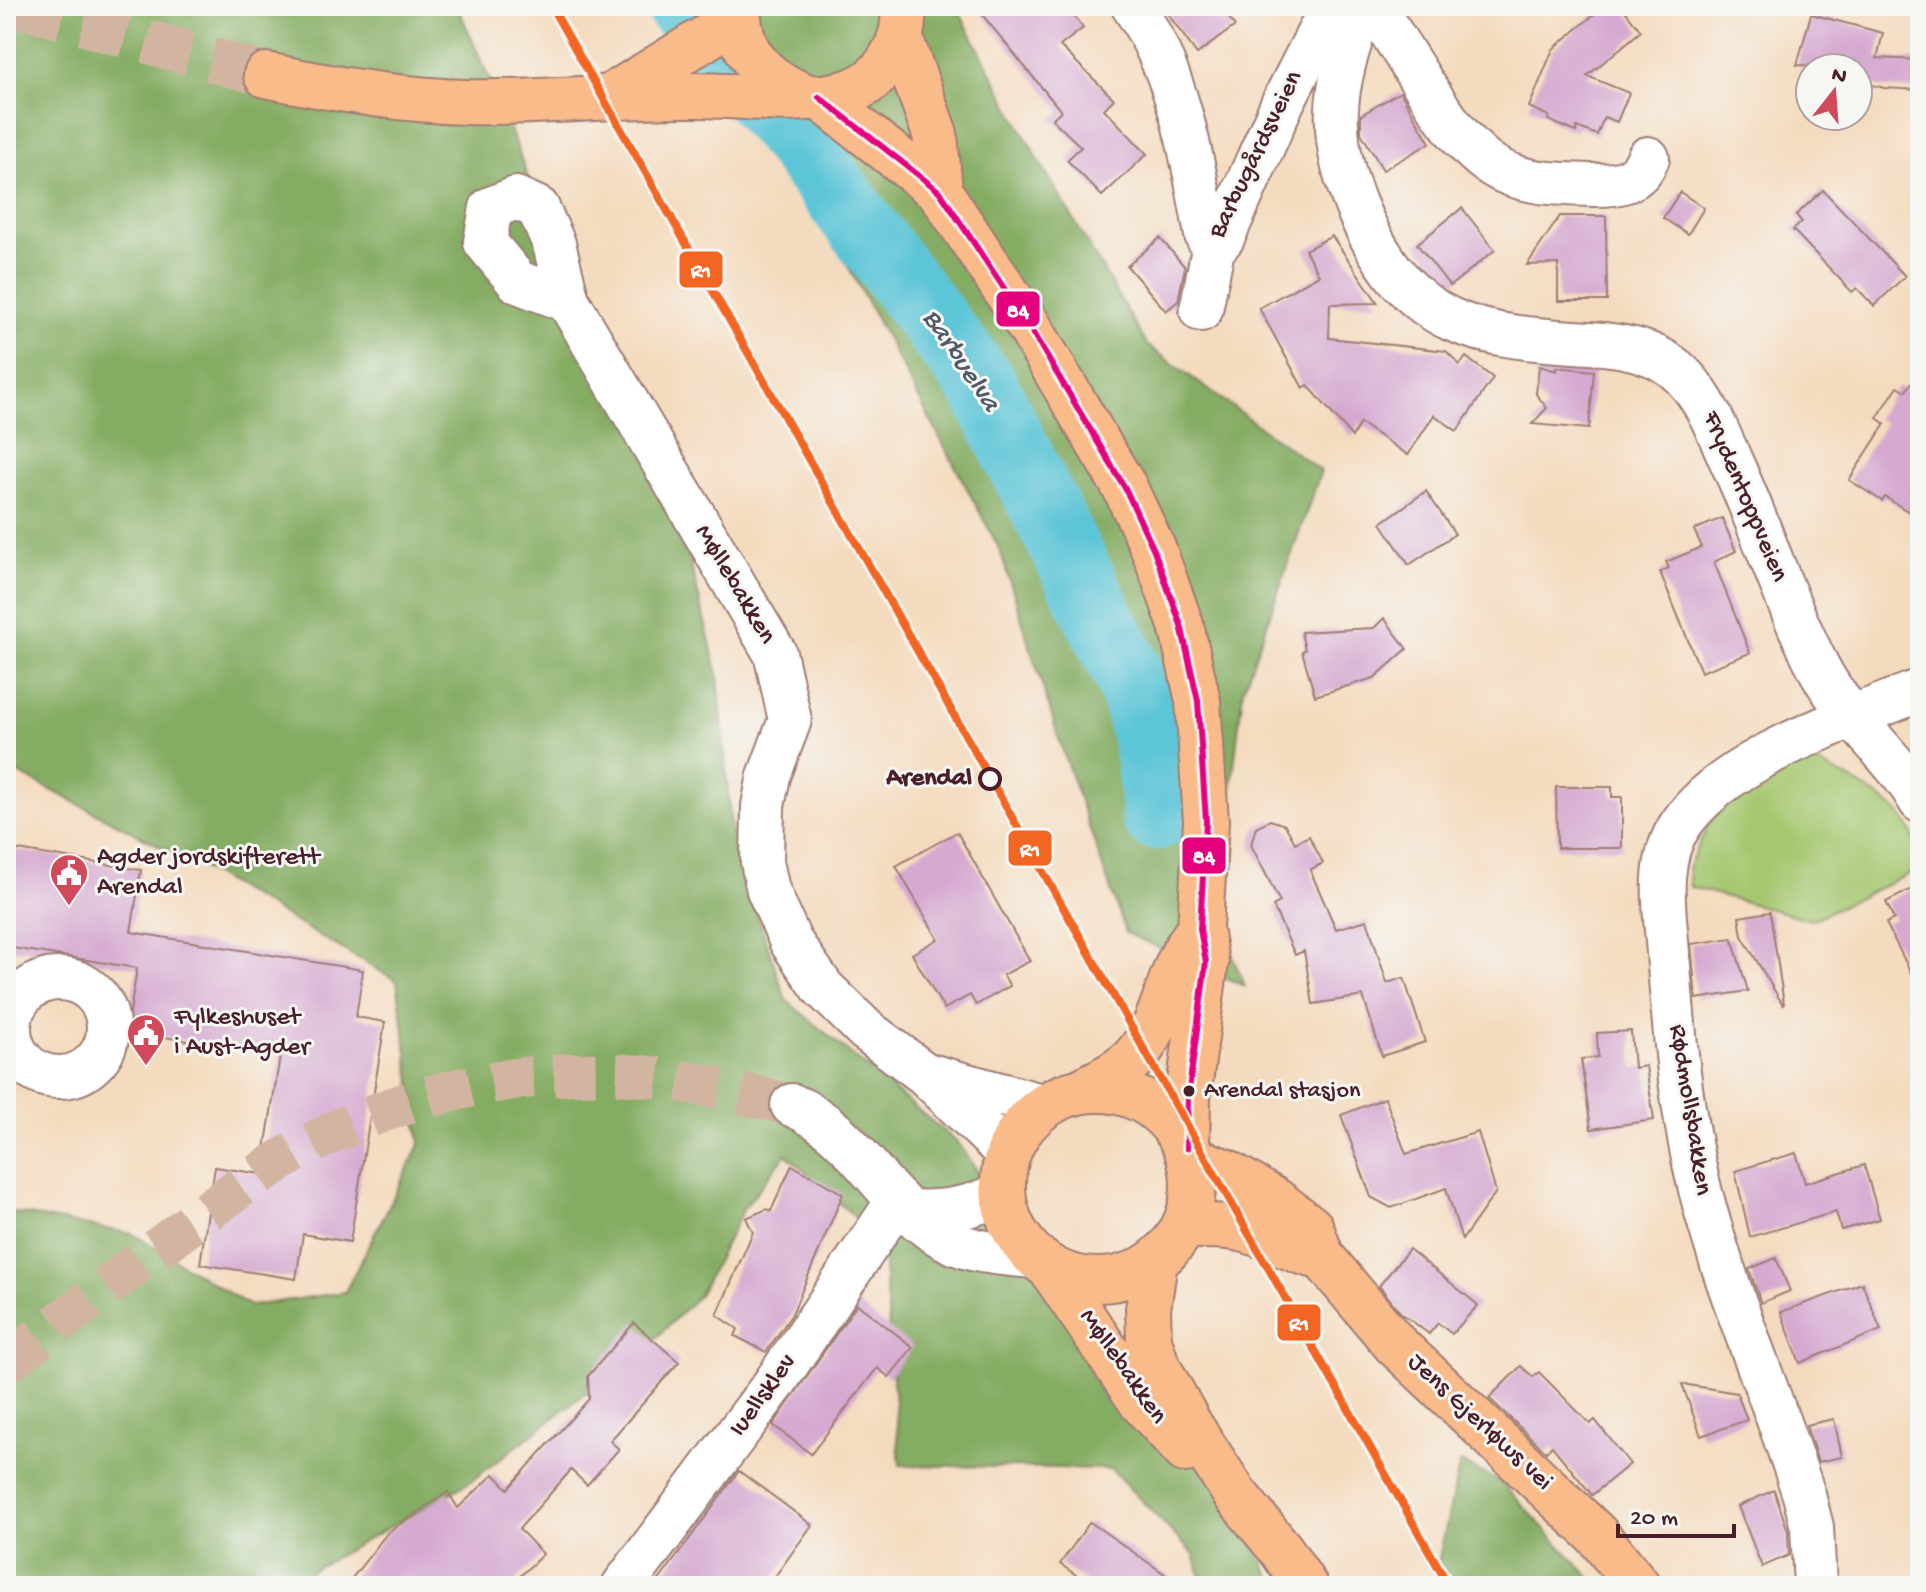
<svg xmlns="http://www.w3.org/2000/svg" width="1926" height="1592" viewBox="0 0 1926 1592" font-family="'Gochi Hand',sans-serif">
<style>
.green{fill:#a5c770;stroke:#78734e;stroke-width:2}
.forest{fill:#84ac62;stroke:#676646;stroke-width:2}
.lines{fill:none;stroke-linecap:round;stroke-linejoin:round}
.river{stroke:#5bc5d7;stroke-width:70}
.building{fill:#d5a9d0}
.minor-tunnel{stroke:#d2b5a1;stroke-width:42;stroke-dasharray:42 21;stroke-linecap:butt}
.major-tunnel{stroke:#d2b5a1;stroke-width:44;stroke-dasharray:44 22;stroke-linecap:butt}
.minor-casing{stroke:#9f7d75;stroke-width:46}
.major-casing{stroke:#9f7d75;stroke-width:48}
.minor{stroke:#fff;stroke-width:42}
.major{stroke:#fabb8b;stroke-width:44}
.bus-1-casing{stroke:#f6f6f2;stroke-width:12}
.bus-1{stroke:#e5007d;stroke-width:6}
.rail-1-casing{stroke:#f6f6f2;stroke-width:14}
.rail-1{stroke:#f26522;stroke-width:8}
.stop-dot{fill:#f6f6f2;stroke:#4a1f2b;stroke-width:4}
.bus-dot{fill:#4a1f2b;stroke:#f6f6f2;stroke-width:3}
.labels{text-anchor:middle;dominant-baseline:central;stroke-width:6;stroke-linejoin:round;paint-order:stroke}
.bus-label{font-size:24px;fill:#4a1f2b;stroke:#f6f6f2;text-anchor:start}
.street-label{font-size:26px;fill:#4a1f2b;stroke:#f6f6f2}
.stop-label{font-size:26px;font-weight:bold;fill:#4a1f2b;stroke:#f6f6f2;text-anchor:end}
.poi-label{font-size:26px;fill:#4a1f2b;stroke:#f6f6f2;text-anchor:start}
.water-label{font-size:28px;font-style:italic;fill:#505967;stroke:#f6f6f2}
.line-badge{stroke:#f6f6f2;stroke-width:3}
.badge-label{font-size:22px;text-anchor:middle;font-weight:bold;fill:#fff}
</style>
<rect width="100%" height="100%" fill="#f6f6f2"/>
<filter id="ink" filterUnits="userSpaceOnUse"><feTurbulence type="fractalNoise" baseFrequency=".0125" numOctaves="2"/><feDisplacementMap in="SourceGraphic" scale="16" xChannelSelector="R" yChannelSelector="G"/><feConvolveMatrix kernelMatrix="1 2 1 2 8 2 1 2 1" color-interpolation-filters="sRGB"/></filter>
<filter id="wash" filterUnits="userSpaceOnUse"><feTurbulence type="fractalNoise" baseFrequency=".006" numOctaves="4" result="noise"/><feDisplacementMap in="SourceGraphic" scale="32" xChannelSelector="R" yChannelSelector="G"/><feGaussianBlur stdDeviation="1.8" result="paint"/><feColorMatrix in="noise" values="0 0 0 0 0 0 0 0 0 0 0 0 0 0 0 0 0 1.4 0 .05"/><feComposite in="paint" operator="in"/></filter>
<g filter="url(#wash)">
<rect width="100%" height="100%" fill="#f4dbbf"/>
<path class="green" d="M1801 759C1823 762 1882 796 1898 812 1912 826 1920 851 1920 869L1811 920 1690 887 1688 868 1708 825 1726 800Z"/>
<g class="forest">
<polygon points="6,6 457,6 499,101 580,314 678,513 718,675 732,840 786,1000 960,1145 1085,1333 1229,1499 1276,1586 1204,1586 1194,1555 1111,1469 900,1465 882,1242 786,1154 744,1208 699,1295 652,1342 470,1482 284,1586 6,1586 6,1211 133,1234 250,1306 345,1292 420,1145 397,981 201,867 6,767"/>
<polygon points="658,6 956,6 1031,147 1147,345 1321,471 1243,690 1216,918 1245,986 1126,933 1065,758 1000,550 787,152"/>
<polygon points="1460,1462 1501,1482 1598,1586 1433,1586"/>
</g>
<g class="lines">
<path class="river" d="M681 6 798 143 983 386 1126 669C1146 720 1153 759 1156 815"/>
</g>
<g id="blocks">
<g class="building">
<polygon points="975,6 1066,6 1083,28 1060,46 1114,99 1104,109 1147,154 1102,196 1067,160 1081,147 1052,119 1061,111"/>
<polygon points="1162,6 1220,6 1235,26 1197,54"/>
<polygon points="1604,6 1621,6 1641,31 1587,76 1629,93 1617,122 1604,117 1597,135 1577,127 1576,132 1548,120 1549,116 1529,107 1553,49"/>
<polygon points="1811,14 1883,33 1877,58 1920,60 1920,90 1884,88 1858,81 1858,68 1797,65"/>
<polygon points="1400,92 1430,143 1383,170 1361,133 1361,115"/>
<polygon points="1823,190 1905,276 1874,306 1857,288 1852,292 1793,230 1802,222 1796,215"/>
<polygon points="1680,192 1704,208 1688,234 1663,218"/>
<polygon points="1462,208 1495,250 1450,286 1417,244"/>
<polygon points="1560,216 1606,216 1607,301 1558,301 1558,264 1527,265"/>
<polygon points="1332,236 1378,303 1330,304 1329,338 1446,351 1460,365 1466,357 1493,378 1457,431 1434,415 1408,455 1360,423 1352,437 1308,385 1303,388 1259,308 1319,275 1305,250"/>
<polygon points="1160,238 1185,267 1178,301 1166,311 1127,266"/>
<polygon points="1539,366 1557,371 1557,367 1594,371 1589,429 1532,424 1547,408 1536,394"/>
<polygon points="1920,370 1920,519 1885,497 1882,501 1849,480 1885,424 1877,418 1898,386 1906,391"/>
<polygon points="1426,491 1455,534 1409,565 1381,523"/>
<polygon points="1722,518 1736,551 1714,562 1750,653 1701,672 1660,572 1669,568 1666,562 1702,547 1694,530"/>
<polygon points="1384,618 1407,649 1374,678 1315,696 1302,651 1305,650 1301,632 1374,628"/>
<polygon points="1556,787 1612,787 1612,797 1622,797 1622,848 1557,848"/>
<polygon points="1270,820 1285,825 1295,843 1309,836 1323,863 1310,870 1336,929 1367,920 1387,983 1404,978 1425,1042 1382,1056 1363,996 1313,1004 1304,951 1295,955 1273,906 1280,902 1251,845 1256,827"/>
<polygon points="957,832 1030,961 1003,975 1010,986 976,1005 970,995 944,1009 912,954 938,939 896,866"/>
<polygon points="6,848 141,870 131,932 363,970 356,1017 385,1022 350,1242 303,1234 296,1279 200,1264 215,1167 261,1174 280,1056 127,1031 137,968 6,947"/>
<polygon points="1920,885 1920,991 1886,923 1894,919 1886,902"/>
<polygon points="1770,912 1784,1004 1783,1005 1742,936 1739,917"/>
<polygon points="1732,938 1748,991 1696,999 1691,944"/>
<polygon points="1631,1031 1634,1068 1646,1066 1654,1120 1591,1129 1581,1059 1598,1057 1597,1033"/>
<polygon points="1385,1098 1406,1154 1478,1132 1496,1192 1462,1240 1446,1188 1391,1208 1371,1197 1341,1115"/>
<polygon points="1796,1153 1805,1183 1864,1165 1880,1219 1841,1230 1836,1212 1750,1237 1735,1171"/>
<polygon points="792,1165 843,1194 792,1314 766,1352 735,1336 738,1329 717,1315 753,1232 746,1218 767,1209 771,1211"/>
<polygon points="1409,1249 1478,1305 1452,1334 1438,1323 1429,1334 1400,1312 1379,1286"/>
<polygon points="1776,1258 1790,1291 1761,1303 1749,1269"/>
<polygon points="1862,1283 1881,1330 1800,1363 1781,1312"/>
<polygon points="857,1304 913,1347 889,1377 877,1368 811,1454 773,1425"/>
<polygon points="634,1323 679,1362 610,1441 619,1449 587,1485 571,1470 519,1529 543,1554 510,1586 346,1586 388,1532 448,1492 458,1508 494,1474 508,1489 589,1399 588,1376"/>
<polygon points="1521,1366 1533,1377 1539,1372 1590,1424 1595,1420 1630,1464 1592,1495 1552,1446 1546,1452 1489,1398"/>
<polygon points="1682,1384 1737,1393 1747,1420 1701,1436"/>
<polygon points="1834,1419 1842,1457 1818,1462 1806,1425"/>
<polygon points="739,1471 812,1525 768,1586 655,1586"/>
<polygon points="1774,1490 1788,1531 1789,1555 1762,1567 1738,1506"/>
<polygon points="1090,1522 1182,1586 1092,1586 1060,1564"/>
</g>
</g>
</g>
<g filter="url(#ink)">
<use href="#blocks" fill-opacity="0" stroke="#9f7d75" stroke-width="2"/>
<g class="lines">
<path class="minor-tunnel" d="M6 1363C59 1323 112 1283 165 1243 212 1208 258 1171 310 1144 402 1095 509 1071 613 1074 673 1076 733 1092 792 1105"/>
<polyline class="major-tunnel" points="20,6 266,75"/>
<defs>
<g id="minor">
<path d="M1133 6C1179 75 1192 155 1206 235L1213 249"/>
<path d="M1364 6C1332 84 1325 137 1360 215 1412 330 1475 336 1590 343 1624 345 1660 351 1684 377 1706 400 1718 432 1731 461 1763 531 1785 604 1821 672 1847 720 1893 754 1920 801"/>
<path d="M1372 6C1408 51 1446 137 1493 166 1522 185 1561 184 1594 185 1619 185 1638 183 1648 158"/>
<polyline points="1213,249 1223,238 1283,102 1332,6"/>
<polyline points="568,301 554,244 538,208 516,198 491,208 485,242 518,282 568,301 775,653 790,720 769,776 763,806 762,862 768,890 791,942 823,988 866,1030 925,1074 1008,1154"/>
<polyline points="1201,310 1213,249"/>
<circle cx="59" cy="1028" r="49"/>
<polyline points="926,1074 1045,1106"/>
<path d="M792 1105C859 1132 885 1209 950 1241 976 1254 1006 1254 1034 1257"/>
<path d="M909 1211C944 1213 971 1208 1003 1193"/>
<polyline points="623,1586 774,1384 898,1200"/>
<path d="M1815 1586 1812 1527 1804 1495C1772 1394 1727 1295 1701 1193 1681 1116 1674 1032 1668 953 1665 912 1655 861 1681 824 1728 756 1845 721 1920 690"/>
</g>
<g id="major">
<path d="M739 6C736 52 765 81 806 96"/>
<polyline points="900,37 935,134 940,192"/>
<path d="M266 75C332 89 397 100 465 102 542 104 619 94 696 95 743 95 804 105 848 92 882 82 909 41 902 6"/>
<polyline points="613,95 712,34 739,6"/>
<polyline points="819,97 940,192 1027,323 1125,488 1154,550 1181,625 1198,701 1206,821 1200,929 1206,962 1188,1097 1187,1148"/>
<circle cx="1098" cy="1185" r="95"/>
<path d="M1081 1091C1100 1081 1123 1071 1137 1054 1169 1016 1165 968 1200 929"/>
<polyline points="1190,1158 1227,1172 1276,1201 1311,1228 1322,1257 1395,1344 1597,1535 1638,1586"/>
<path d="M1185 1226C1207 1226 1228 1225 1249 1231 1275 1239 1295 1253 1322 1257"/>
<polyline points="1155,1262 1148,1309 1149,1340 1157,1365 1190,1425 1235,1494 1282,1551 1305,1586"/>
<polyline points="1050,1268 1142,1403 1185,1450"/>
</g>
</defs>
<use href="#minor" class="minor-casing"/>
<use href="#major" class="major-casing"/>
<use href="#minor" class="minor"/>
<use href="#major" class="major"/>
<defs>
<polyline id="bus-1" points="819,97 940,192 1027,323 1125,488 1154,550 1181,625 1198,701 1206,821 1200,929 1206,962 1188,1097 1187,1148"/>
</defs>
<use href="#bus-1" class="bus-1-casing"/>
<use href="#bus-1" class="bus-1"/>
<defs>
<polyline id="rail-1" points="551,6 1449,1586"/>
</defs>
<use href="#rail-1" class="rail-1-casing"/>
<use href="#rail-1" class="rail-1"/>
</g>
</g>
<defs>
<symbol id="civic-pin" viewBox="-11 -11 22 30"><path d="M0 17L-7.5 6A9.5 9.5 0 1 1 7.5 6Z" fill="#d1495b" stroke="#f6f6f2"/><path d="M-.6-6.5H3V-4.5H.6V-3L4-1V1h2V6H-6V1h2V-1L-.6-3ZM-1.2 2.5V6h2.4V2.5Z" fill="#fff"/></symbol>
</defs>
<g fill-rule="evenodd">
<use href="#civic-pin" x="47" y="851" width="44" height="60"/>
<use href="#civic-pin" x="124" y="1011" width="44" height="60"/>
</g>
<circle class="stop-dot" cx="990" cy="779" r="10"/>
<circle class="bus-dot" cx="1189" cy="1091" r="7"/>
<g class="labels">
<g class="bus-label">
<text x="1204" y="1091">Arendal stasjon</text>
</g>
<g class="street-label">
<text transform="translate(1257 155) rotate(-64)">Barbugårdsveien</text>
<text transform="translate(1744 497) rotate(67)">Frydentoppveien</text>
<text transform="translate(734 585) rotate(59)">Møllebakken</text>
<text transform="translate(1689 1110) rotate(81)">Rødmollsbakken</text>
<text transform="translate(1122 1367) rotate(55)">Møllebakken</text>
<text transform="translate(764 1396) rotate(-54)">Iuellsklev</text>
<text transform="translate(1479 1423) rotate(43)">Jens Gjerløws vei</text>
</g>
<g class="stop-label">
<text x="972" y="779">Arendal</text>
</g>
<g class="poi-label">
<text x="97" y="858">Agder jordskifterett<tspan x="97" dy="30">Arendal</tspan></text>
<text x="174" y="1018">Fylkeshuset<tspan x="174" dy="30">i Aust-Agder</tspan></text>
</g>
<g class="water-label">
<text transform="translate(960 361) rotate(56)">Barbuelva</text>
</g>
</g>
<g class="line-badge">
<rect x="678" y="250" width="46" height="39" rx="8" fill="#f26522"/>
<rect x="995" y="290" width="46" height="38" rx="8" fill="#e5007d"/>
<rect x="1007" y="829" width="46" height="38" rx="8" fill="#f26522"/>
<rect x="1181" y="836" width="46" height="39" rx="8" fill="#e5007d"/>
<rect x="1276" y="1303" width="46" height="39" rx="8" fill="#f26522"/>
</g>
<g class="badge-label">
<text x="701" y="277">R1</text>
<text x="1018" y="317">84</text>
<text x="1030" y="856">R1</text>
<text x="1204" y="863">84</text>
<text x="1299" y="1330">R1</text>
</g>
<rect width="1926" height="1592" fill="none" stroke="#f6f6f2" stroke-width="32"/>
<g transform="translate(1834 92) rotate(17)"><circle r="38" fill="#f6f6f2" stroke="#b1a0a2" stroke-width="2"/>
<path d="M0-6L14 30L0 20L-14 30Z" fill="#d1495b"/>
<text y="-12" font-size="22" font-weight="bold" text-anchor="middle" fill="#4a1f2b">N</text>
</g>
<path d="M1618 1524v12h116v-12" fill="none" stroke="#4a1f2b" stroke-width="4"/>
<text x="1630" y="1524" font-size="24" fill="#4a1f2b" stroke="#f6f6f2" stroke-width="6" paint-order="stroke">20 m</text>
</svg>
